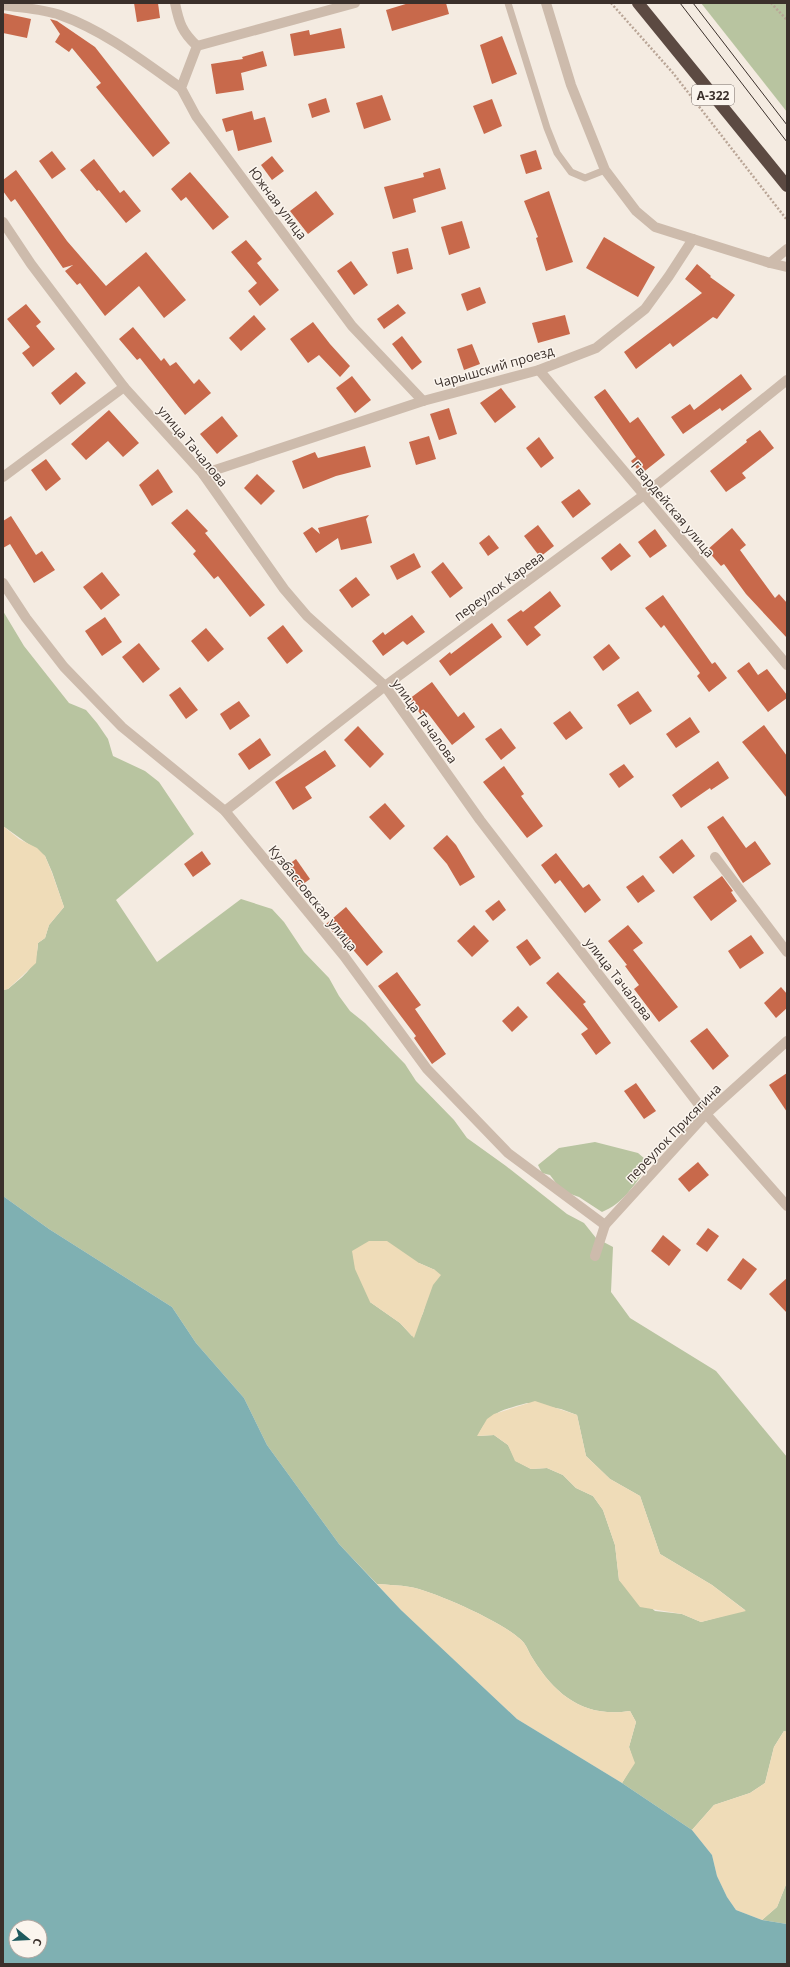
<svg xmlns="http://www.w3.org/2000/svg" width="790" height="1967" viewBox="0 0 790 1967" font-family="'Open Sans',sans-serif">
<style>
.green{fill:#b8c4a0;fill-rule:evenodd}
.sand{fill:#efdcb8}
.water{fill:#7fb0b2;fill-rule:evenodd}
.building{fill:#c8694b}
.lines{fill:none;stroke-linecap:round;stroke-linejoin:round}
.path{stroke:#b9a596;stroke-width:2.5;stroke-dasharray:2 2;stroke-linecap:butt}
.lane{stroke:#cdbbac;stroke-width:7}
.street{stroke:#cdbbac;stroke-width:10}
.highway{stroke:#5c4a42;stroke-width:12}
.tram{stroke:#3b302b;stroke-width:1}
.labels{text-anchor:middle;dominant-baseline:central;stroke-width:3;stroke-linejoin:round;paint-order:stroke}
.shield{fill:#fbf5ee;stroke:#756b66;stroke-width:1}
.shield-label{font-size:12px;font-weight:bold;fill:#3b302b}
.street-label{font-size:13px;fill:#3b302b;stroke:#fbf5ee}
</style>
<rect width="100%" height="100%" fill="#f4ebe1"/>
<g class="green">
<polygon points="701,3 787,3 787,112"/>
<path d="M3 611 24 646 69 703 86 710 97 723 108 739 113 756 145 771 159 782 194 834 116 900 157 962 241 899 272 909 284 922 304 952 329 978 339 996 350 1011 365 1023 405 1064 416 1081 454 1120 467 1138 506 1166 567 1214 584 1223 596 1238 613 1247 611 1292 630 1318 716 1371 787 1457V1732L784 1731 774 1747 765 1783 750 1793 714 1805 692 1830 622 1783 634 1763 629 1747 636 1722 630 1711C585 1718 556 1696 533 1659 529 1654 528 1648 524 1643 510 1625 434 1591 410 1587 399 1585 388 1585 377 1584L339 1544 267 1445 244 1398 196 1343 172 1307 49 1229 3 1196V990L8 989C25 975 37 967 38 943L45 938 49 925 64 907 52 872 45 856 3 826ZM419 1263 435 1270 423 1313 412 1336 400 1323 370 1302ZM527 1403 561 1409 577 1415 586 1456 610 1479 640 1496 660 1554 712 1585 745 1610 701 1622 682 1614 655 1611 619 1580 615 1545 603 1510 593 1496 576 1488 563 1475 547 1468 531 1469 516 1461 508 1445 494 1435 478 1436C489 1412 502 1410 527 1403Z"/>
<path d="M595 1142 638 1153 645 1159 646 1168C635 1185 622 1204 602 1212L579 1197 562 1191 550 1175 542 1173 538 1165 559 1148Z"/>
<polygon points="787,1882 787,1924 762,1920 777,1907"/>
</g>
<g class="sand">
<polygon points="3,826 19,839 37,848 45,856 52,873 64,907 49,925 45,938 38,943 36,963 8,989 3,990"/>
<polygon points="369,1241 387,1241 419,1263 435,1270 441,1275 433,1285 414,1338 400,1323 370,1302 355,1269 352,1251"/>
<polygon points="535,1401 577,1415 586,1456 610,1479 640,1496 660,1554 712,1585 746,1611 701,1622 682,1614 640,1607 619,1580 615,1545 603,1510 593,1496 576,1488 563,1475 547,1468 531,1469 515,1461 508,1445 494,1435 477,1436 487,1419 494,1414"/>
<path d="M377 1584C388 1585 399 1585 410 1587 434 1591 510 1625 524 1643 528 1648 529 1654 533 1659 556 1696 585 1718 630 1711L636 1722 629 1747 635 1763 622 1783 517 1719 401 1610Z"/>
<polygon points="784,1731 787,1732 787,1882 777,1907 762,1920 736,1910 727,1897 717,1876 712,1855 692,1830 714,1805 750,1793 765,1783 774,1747"/>
</g>
<path class="water" d="M3 1196 49 1229 172 1307 196 1343 244 1398 267 1445 339 1544 401 1610 517 1719 622 1783 692 1830 712 1855 717 1876 727 1897 736 1910 762 1920 787 1924V1964H3ZM16 1927H40V1951H16Z"/>
<g class="building">
<polygon points="134,3 158,3 160,18 137,22"/>
<polygon points="409,3 446,3 449,14 392,31 386,10"/>
<polygon points="3,13 31,19 27,38 3,33"/>
<polygon points="50,19 57,21 95,47 170,143 153,157 96,87 101,83 72,48 69,52 55,42 60,34"/>
<polygon points="341,28 345,48 294,56 290,34 309,30 310,35"/>
<polygon points="502,36 517,74 492,84 480,45"/>
<polygon points="263,51 267,66 241,73 244,90 216,94 211,64 243,59 242,57"/>
<polygon points="382,95 391,120 364,129 356,103"/>
<polygon points="326,98 330,112 312,118 308,104"/>
<polygon points="492,99 502,126 484,134 473,106"/>
<polygon points="252,111 254,120 265,117 272,142 238,151 233,130 226,132 222,119"/>
<polygon points="536,150 542,169 526,174 520,155"/>
<polygon points="52,151 66,169 52,179 39,161"/>
<polygon points="272,156 284,171 272,180 261,165"/>
<polygon points="94,159 120,193 124,190 141,211 126,223 99,190 97,191 80,170"/>
<polygon points="440,168 446,189 413,199 416,212 393,219 384,187 424,177 423,173"/>
<polygon points="16,170 67,241 106,286 146,252 186,300 164,318 139,286 105,316 80,283 77,285 65,271 73,265 63,268 15,199 11,202 3,191 3,180"/>
<polygon points="190,172 229,217 213,230 186,197 181,201 171,189"/>
<polygon points="316,191 334,214 308,234 290,211"/>
<polygon points="549,191 573,262 546,271 536,238 538,237 524,201"/>
<polygon points="462,221 470,248 449,255 441,227"/>
<polygon points="604,237 655,267 638,297 586,268"/>
<polygon points="246,240 262,259 257,263 279,290 260,306 248,291 257,283 231,252"/>
<polygon points="408,248 413,269 397,274 392,252"/>
<polygon points="351,261 368,285 354,295 337,271"/>
<polygon points="697,264 711,276 710,277 735,295 717,319 713,317 673,347 670,343 636,369 624,352 702,293 685,279"/>
<polygon points="480,287 486,303 467,311 461,294"/>
<polygon points="26,304 41,322 36,326 55,349 33,367 22,353 30,347 7,319"/>
<polygon points="398,304 406,313 384,329 377,319"/>
<polygon points="254,315 266,329 241,351 229,338"/>
<polygon points="565,315 570,334 538,343 532,323"/>
<polygon points="313,322 330,344 350,366 340,377 319,355 308,363 290,339"/>
<polygon points="133,327 161,361 164,358 170,366 176,362 194,384 199,379 211,393 185,415 140,358 137,360 119,339"/>
<polygon points="402,336 422,362 412,370 392,344"/>
<polygon points="472,344 480,364 464,370 457,349"/>
<polygon points="76,372 86,383 60,405 51,393"/>
<polygon points="741,374 752,389 722,411 720,408 683,434 671,417 690,404 694,410"/>
<polygon points="352,376 371,400 355,413 336,388"/>
<polygon points="501,388 516,407 495,423 480,403"/>
<polygon points="605,389 630,423 638,417 665,455 641,474 631,461 636,457 594,397"/>
<polygon points="449,408 457,434 439,440 430,414"/>
<polygon points="109,410 139,443 123,457 108,441 86,460 71,444"/>
<polygon points="222,416 238,436 217,454 200,434"/>
<polygon points="760,430 774,448 742,473 746,478 726,492 710,471 747,442 746,440"/>
<polygon points="429,436 436,459 416,465 409,442"/>
<polygon points="539,437 554,458 541,468 526,448"/>
<polygon points="365,446 371,467 336,476 303,489 292,461 315,452 318,458"/>
<polygon points="46,459 61,479 46,491 31,470"/>
<polygon points="158,469 173,492 152,506 139,485"/>
<polygon points="257,474 275,491 261,505 244,488"/>
<polygon points="579,489 591,504 573,518 561,502"/>
<polygon points="187,509 208,531 205,533 265,605 250,617 218,576 214,579 193,554 196,551 171,523"/>
<polygon points="369,515 366,519 372,543 341,550 338,538 316,553 303,533 312,527 320,534 318,528"/>
<polygon points="11,516 36,555 42,551 55,570 34,583 10,544 3,548 3,521"/>
<polygon points="538,525 554,546 540,557 524,536"/>
<polygon points="732,528 746,545 740,550 775,598 779,594 787,603 787,638 746,594 724,564 721,566 707,550"/>
<polygon points="655,529 667,546 650,558 638,542"/>
<polygon points="489,535 499,548 488,556 479,543"/>
<polygon points="620,543 631,556 611,571 601,558"/>
<polygon points="414,553 421,567 397,580 390,566"/>
<polygon points="443,562 463,588 450,598 431,572"/>
<polygon points="102,572 120,595 101,610 83,587"/>
<polygon points="356,577 370,595 352,608 339,590"/>
<polygon points="550,591 561,606 534,627 541,635 527,646 507,620 521,610 523,612"/>
<polygon points="663,595 712,664 715,662 727,678 709,692 697,676 700,673 664,625 661,628 645,608"/>
<polygon points="412,615 425,632 407,645 403,641 383,656 372,641 383,632 385,635"/>
<polygon points="105,617 122,642 102,656 85,631"/>
<polygon points="492,623 502,637 450,676 439,661 450,652 451,654"/>
<polygon points="283,625 303,651 287,664 267,638"/>
<polygon points="206,628 224,649 208,662 191,641"/>
<polygon points="139,643 160,669 143,683 122,657"/>
<polygon points="609,644 620,658 603,671 593,657"/>
<polygon points="749,662 758,675 767,669 787,695 787,698 768,712 737,671"/>
<polygon points="432,682 458,717 464,712 475,727 452,745 427,712 422,716 409,699"/>
<polygon points="180,687 198,710 186,719 169,695"/>
<polygon points="638,691 652,711 630,725 617,705"/>
<polygon points="239,701 250,716 230,730 220,714"/>
<polygon points="570,711 583,728 566,740 553,723"/>
<polygon points="690,717 700,732 676,748 666,734"/>
<polygon points="764,725 787,756 787,798 742,742"/>
<polygon points="358,726 384,754 370,768 344,740"/>
<polygon points="501,728 516,748 501,760 485,739"/>
<polygon points="260,738 271,755 249,770 238,754"/>
<polygon points="325,750 336,766 305,787 312,798 293,810 275,782"/>
<polygon points="718,761 729,778 711,790 710,788 681,808 672,795"/>
<polygon points="624,764 634,777 619,788 609,774"/>
<polygon points="504,766 524,794 521,796 543,826 527,838 483,782"/>
<polygon points="385,803 405,826 390,840 369,817"/>
<polygon points="723,816 746,848 755,841 771,864 743,883 707,827"/>
<polygon points="447,835 456,845 475,877 460,886 447,864 433,848"/>
<polygon points="682,839 695,856 673,874 659,857"/>
<polygon points="202,851 211,864 193,877 184,864"/>
<polygon points="556,853 583,888 589,884 601,900 585,913 560,880 555,884 541,865"/>
<polygon points="296,859 310,879 299,887 285,867"/>
<polygon points="643,875 655,891 638,903 626,887"/>
<polygon points="722,876 733,891 731,892 737,901 711,921 693,897"/>
<polygon points="499,900 506,910 493,921 485,911"/>
<polygon points="346,907 383,952 367,966 343,938 341,941 326,924"/>
<polygon points="474,925 489,941 472,957 457,941"/>
<polygon points="628,925 643,943 633,950 678,1007 659,1022 634,989 639,985 625,966 627,965 608,941"/>
<polygon points="751,935 764,953 740,969 728,951"/>
<polygon points="527,939 541,958 530,966 516,947"/>
<polygon points="397,972 421,1005 415,1009 446,1054 432,1064 414,1038 416,1036 378,986"/>
<polygon points="558,972 586,1002 583,1004 611,1043 596,1055 581,1034 588,1029 546,983"/>
<polygon points="781,987 787,994 787,1008 776,1018 764,1003"/>
<polygon points="518,1006 528,1017 512,1032 502,1021"/>
<polygon points="707,1028 729,1056 713,1070 690,1041"/>
<polygon points="787,1073 787,1112 769,1085"/>
<polygon points="636,1083 656,1111 644,1119 624,1091"/>
<polygon points="698,1162 709,1175 689,1192 678,1179"/>
<polygon points="708,1228 719,1236 707,1252 696,1244"/>
<polygon points="663,1235 681,1250 669,1266 651,1251"/>
<polygon points="743,1258 757,1269 741,1290 727,1280"/>
<polygon points="787,1278 787,1313 769,1294"/>
</g>
<g class="lines">
<g class="path">
<polyline points="611,3 673,73 787,220"/>
<polyline points="771,3 787,20"/>
</g>
<polyline class="lane" points="508,3 547,128 557,153 571,172 585,178 605,170"/>
<g class="street">
<path d="M175 3C179 23 182 32 197 46L181 88 196 116 352 326 423 401"/>
<polyline points="546,3 571,85 605,170 636,211 655,227 693,239"/>
<path d="M3 5C21 8 43 9 60 15 105 31 143 61 181 88"/>
<polyline points="197,46 355,3"/>
<polyline points="3,222 31,264 124,387 203,474 284,589 307,616 385,686 480,820 706,1114 787,1206"/>
<polyline points="770,263 787,249"/>
<polyline points="539,370 787,665"/>
<polyline points="203,474 423,401 539,370 596,348 645,309 669,276 693,239 770,263 787,267"/>
<polyline points="3,477 124,387"/>
<polyline points="3,583 26,618 64,667 122,727 225,811 344,956 427,1069 508,1153 605,1225"/>
<polyline points="225,811 385,686 644,495 787,380"/>
<polyline points="715,857 787,952"/>
<polyline points="595,1256 605,1225 706,1114 787,1041"/>
</g>
<polyline class="highway" points="638,3 787,186"/>
<g class="tram">
<polyline points="680,3 787,142"/>
<polyline points="693,3 787,125"/>
</g>
</g>
<g class="labels">
<rect class="shield" x="692" y="85" width="42" height="20" rx="3"/>
<g class="shield-label">
<text x="713" y="95">А-322</text>
</g>
<g class="street-label">
<text transform="translate(278 203) rotate(53)">Южная улица</text>
<text transform="translate(494 367) rotate(-16)">Чарышский проезд</text>
<text transform="translate(193 446) rotate(50)">улица Тачалова</text>
<text transform="translate(673 509) rotate(50)">Гвардейская улица</text>
<text transform="translate(499 586) rotate(-36)">переулок Карева</text>
<text transform="translate(425 721) rotate(54)">улица Тачалова</text>
<text transform="translate(313 898) rotate(51)">Кузбассовская улица</text>
<text transform="translate(619 979) rotate(52)">улица Тачалова</text>
<text transform="translate(673 1133) rotate(-46)">переулок Присягина</text>
</g>
</g>
<rect width="790" height="1967" fill="none" stroke="#3b302b" stroke-width="8"/>
<g transform="translate(28 1939) rotate(108)"><circle r="19" fill="#fbf5ee" stroke="#aea6a0"/>
<path d="M0-3L7 15L0 10L-7 15Z" fill="#1f5a5e"/>
<text y="-6" font-size="11" font-weight="bold" text-anchor="middle" fill="#3b302b">С</text>
</g>
</svg>
